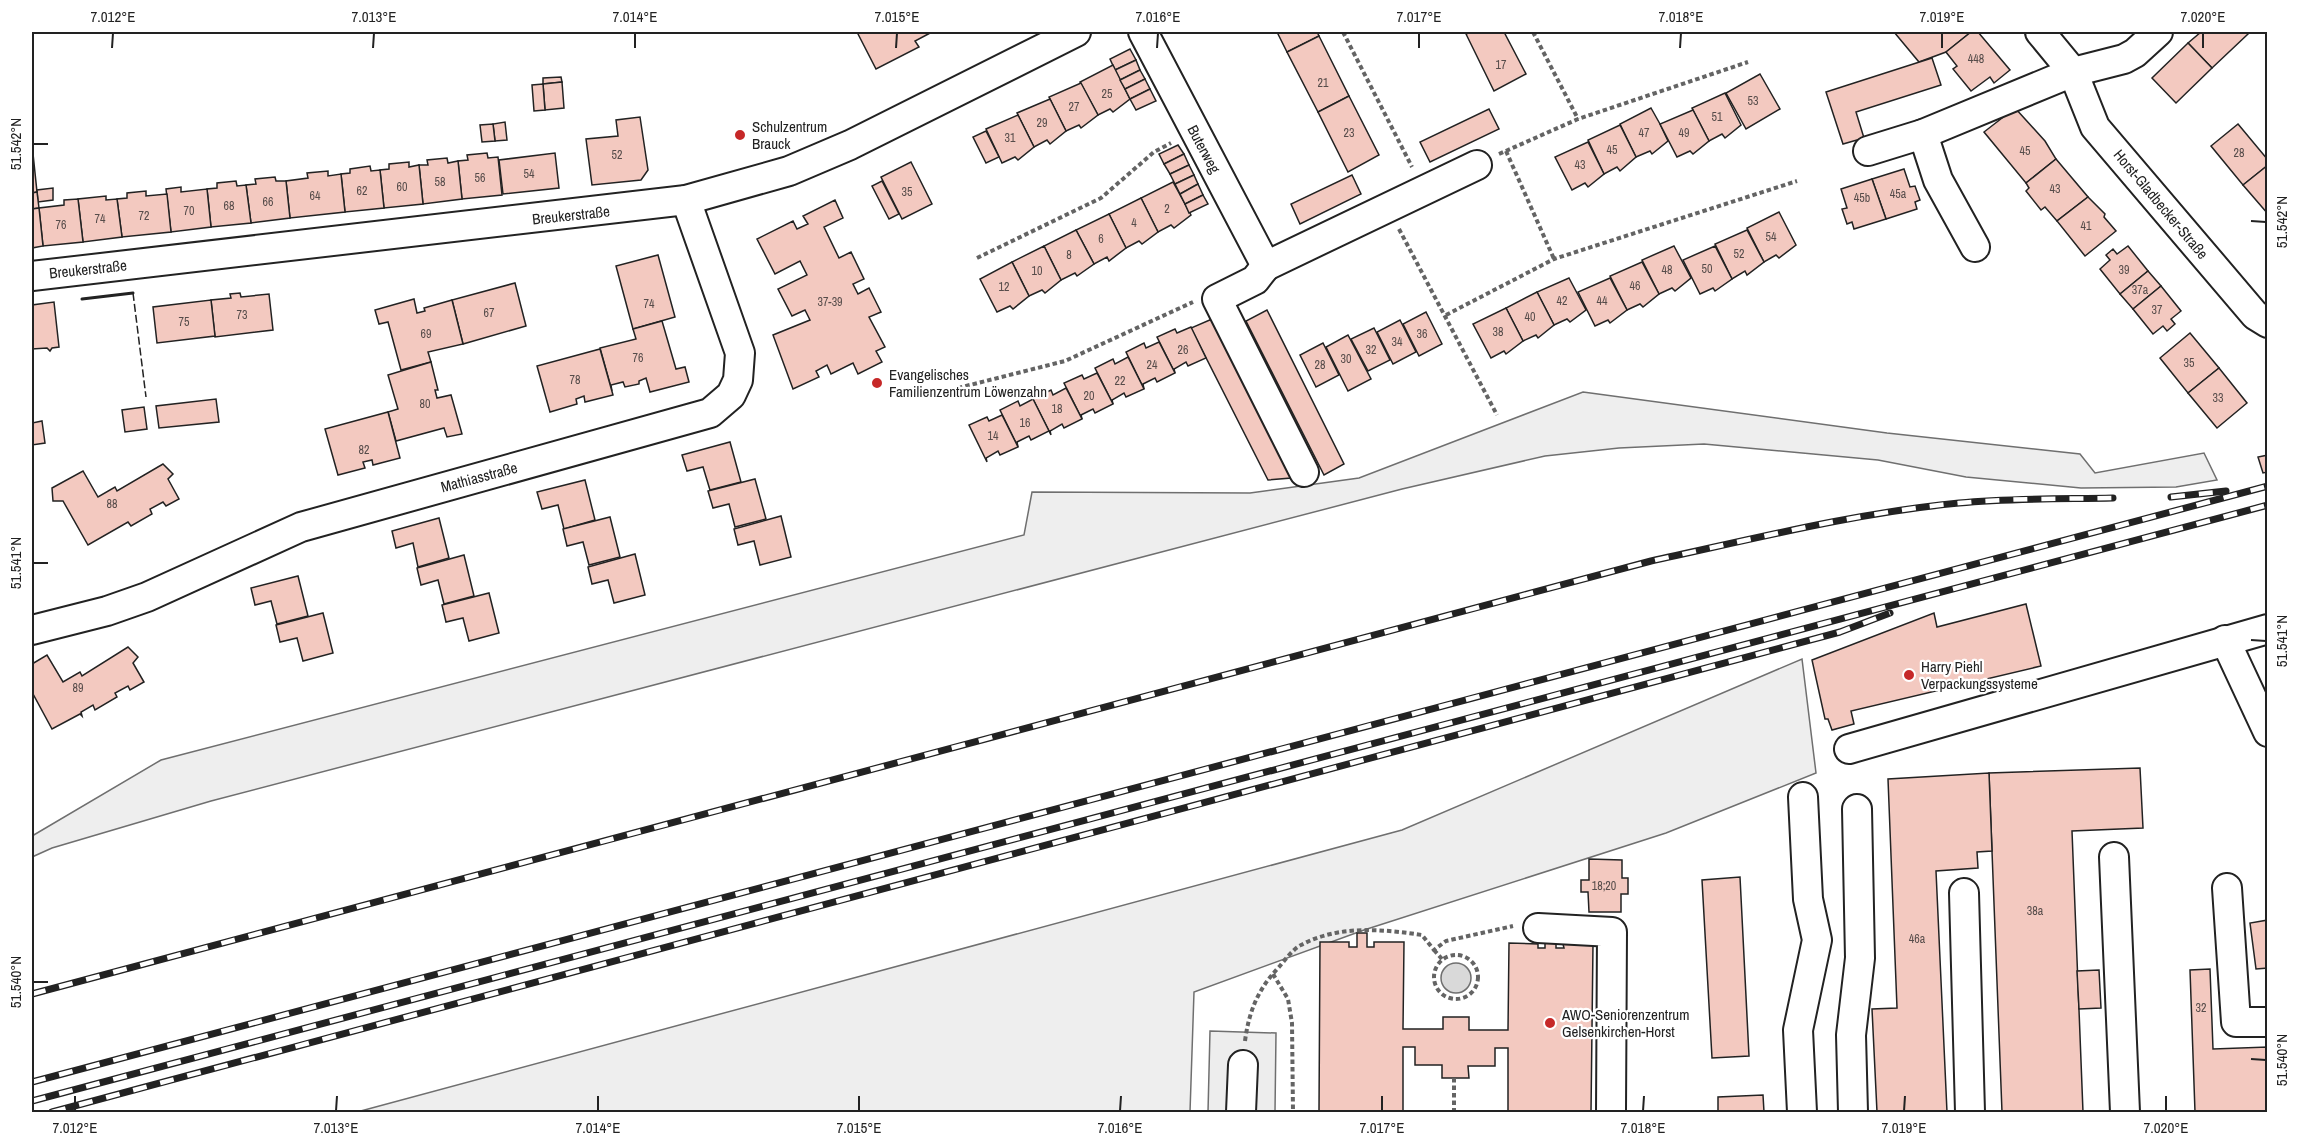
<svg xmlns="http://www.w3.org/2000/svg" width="2299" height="1144" viewBox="0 0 2299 1144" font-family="'Archivo Narrow',sans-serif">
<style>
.green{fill:#eee;stroke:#6f6f6f;stroke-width:1.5}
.parking{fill:#ededed;stroke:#6f6f6f;stroke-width:1.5}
.water{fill:#d9d9d9;stroke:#6f6f6f;stroke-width:1.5}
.building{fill:#f3c9c0;stroke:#222;stroke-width:1.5}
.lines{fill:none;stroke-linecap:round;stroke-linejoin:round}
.minor-casing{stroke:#222;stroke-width:32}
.path{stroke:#646464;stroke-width:4;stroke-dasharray:4.5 3;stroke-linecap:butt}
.minor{stroke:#fff;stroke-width:28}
.rail-casing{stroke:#222;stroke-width:7}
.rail{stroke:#fff;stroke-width:4.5;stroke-dasharray:14;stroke-linecap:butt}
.fence{stroke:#222;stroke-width:1.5;stroke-dasharray:8 3;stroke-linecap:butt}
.wall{stroke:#222;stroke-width:3}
.ticks{fill:none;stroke:#222;stroke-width:2}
.poi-dot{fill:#c62828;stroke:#fff;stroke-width:2}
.labels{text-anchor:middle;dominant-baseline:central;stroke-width:4.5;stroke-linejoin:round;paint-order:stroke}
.number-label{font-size:12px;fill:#564c4a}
.poi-label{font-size:15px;fill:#222;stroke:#fff;text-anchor:start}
.street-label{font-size:15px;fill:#222;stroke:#fff}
.neatline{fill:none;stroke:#222;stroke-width:2}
.ticks-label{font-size:15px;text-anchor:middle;fill:#222}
</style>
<rect width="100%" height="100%" fill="#fff"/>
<g class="green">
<polygon points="1583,392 1887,433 2080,454 2095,473 2204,453 2217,480 2176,487 2081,488 1966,477 1878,460 1704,444 1619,448 1545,456 1402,489 211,801 52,848 32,857 32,836 161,760 1024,535 1032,492 1250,493 1359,478"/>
<polygon points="1802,659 1816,773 1666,833 1364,930 1194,992 1190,1112 357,1112 1402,830"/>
</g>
<polygon class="parking" points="1210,1031 1276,1033 1275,1112 1208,1112"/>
<circle class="water" cx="1456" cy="978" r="15"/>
<g class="building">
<polygon points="857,32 932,32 915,41 919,47 876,69"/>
<polygon points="1277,32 1317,32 1319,36 1287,52"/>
<polygon points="1471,32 1504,32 1526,74 1494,91 1466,34"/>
<polygon points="1894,32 1971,32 1946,52 1919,62"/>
<polygon points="1971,32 1978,32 2010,70 1994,83 1990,77 1971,91 1953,69 1957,66 1946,52"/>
<polygon points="2201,32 2246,32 2248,34 2212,68 2188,43"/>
<polygon points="1319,36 1349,96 1318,112 1287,52"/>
<polygon points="2188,43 2212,68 2176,103 2152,78"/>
<polygon points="1130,49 1136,60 1115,70 1110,59"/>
<polygon points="1932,58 1941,85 1856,112 1864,138 1843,144 1826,92"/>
<polygon points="1136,60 1140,70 1120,80 1115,70"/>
<polygon points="1113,65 1130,99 1113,112 1110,109 1098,115 1080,82"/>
<polygon points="1140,70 1145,79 1125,89 1120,80"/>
<polygon points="1760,74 1780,109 1746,129 1726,93"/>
<polygon points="561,77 562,82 543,84 543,78"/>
<polygon points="1145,79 1150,89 1130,99 1125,89"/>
<polygon points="562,82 564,108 545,110 543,84"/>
<polygon points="1081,83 1098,115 1081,128 1079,125 1066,131 1049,97"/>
<polygon points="543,84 545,110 534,111 532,85"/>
<polygon points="1150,89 1156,101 1136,110 1130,99"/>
<polygon points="1725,93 1741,125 1725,138 1722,134 1709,141 1692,108"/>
<polygon points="1349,96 1379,155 1348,172 1318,112"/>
<polygon points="1050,99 1066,131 1050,144 1047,140 1034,147 1017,113"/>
<polygon points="1651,108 1660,124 1668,141 1652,154 1650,151 1636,157 1620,124"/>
<polygon points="2015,108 2045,141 2056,159 2026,183 1984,132"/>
<polygon points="1489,109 1499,129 1430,162 1420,142"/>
<polygon points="1693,110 1709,141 1693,154 1690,151 1677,157 1660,124"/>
<polygon points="1018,115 1034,147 1018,160 1015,157 1002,163 986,129"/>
<polygon points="640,117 648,170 641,180 592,185 586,139 618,136 616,120"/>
<polygon points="505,122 507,140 495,141 493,124"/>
<polygon points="493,124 495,141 482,142 480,125"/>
<polygon points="2238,124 2268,160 2268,165 2243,185 2211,146"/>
<polygon points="1620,125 1636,157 1620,171 1617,167 1604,174 1588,140"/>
<polygon points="986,131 999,157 986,163 973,137"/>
<polygon points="1588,142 1604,174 1588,187 1585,183 1572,190 1555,157"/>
<polygon points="32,144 37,192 32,193"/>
<polygon points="1178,145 1184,154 1164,164 1159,154"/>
<polygon points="487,153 488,158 498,157 502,195 462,199 458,161 468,160 467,155"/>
<polygon points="555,153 559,188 503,194 499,160"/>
<polygon points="1184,154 1189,165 1170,174 1164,164"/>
<polygon points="447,158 448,163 458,161 462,199 423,204 419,165 428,165 427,160"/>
<polygon points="2056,159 2088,197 2057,221 2045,207 2041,210 2026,191 2029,188 2026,183"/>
<polygon points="409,162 409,167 419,165 423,204 384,208 380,170 389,169 389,164"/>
<polygon points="911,162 932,204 902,219 881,177"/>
<polygon points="1189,165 1194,175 1175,184 1170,174"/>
<polygon points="2268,165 2268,214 2243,185"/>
<polygon points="370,166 371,171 380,170 384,208 345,212 341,174 350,173 350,169"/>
<polygon points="1904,169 1910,187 1915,186 1920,200 1915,202 1917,209 1886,219 1872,179"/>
<polygon points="328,171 328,176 341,174 345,212 290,218 286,181 308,178 307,173"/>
<polygon points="1194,175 1198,184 1180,194 1175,184"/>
<polygon points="1352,175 1361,194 1300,224 1291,204"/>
<polygon points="275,177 276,181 286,181 290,218 251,223 246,185 256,184 255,179"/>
<polygon points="1872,179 1886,219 1854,229 1852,222 1847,224 1842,209 1847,208 1841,189"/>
<polygon points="236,181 237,186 246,185 251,223 211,227 207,189 217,188 217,183"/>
<polygon points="882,181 899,214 889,219 872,186"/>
<polygon points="1173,182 1191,215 1174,228 1171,225 1158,232 1141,198"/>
<polygon points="1198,184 1203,195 1185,204 1180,194"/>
<polygon points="181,187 181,192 207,189 211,227 171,232 166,189"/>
<polygon points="53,188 53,200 38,202 37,190"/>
<polygon points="146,191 146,196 167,194 171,232 122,237 117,199 127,198 127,193"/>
<polygon points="37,192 39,208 32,209 32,193"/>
<polygon points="1203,195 1208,204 1189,213 1185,204"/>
<polygon points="106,196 106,200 117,199 122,237 83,242 78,199"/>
<polygon points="2088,197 2105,214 2104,217 2116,231 2085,256 2057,221"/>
<polygon points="1141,198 1158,232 1142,244 1139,241 1126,248 1109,214"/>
<polygon points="78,199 83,242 43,246 39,208 64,205 64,200"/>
<polygon points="835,200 843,218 824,227 839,258 851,252 864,279 853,284 858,294 869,288 881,312 869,317 885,347 876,351 882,362 858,374 853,363 831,374 827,365 816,371 819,377 793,389 773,335 810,320 805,310 792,316 778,289 807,275 800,261 775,274 757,239 793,221 797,229 808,224 803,216"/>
<polygon points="39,208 43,246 32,248 32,209"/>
<polygon points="1779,212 1796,245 1779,258 1776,255 1764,262 1747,228"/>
<polygon points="1109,214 1126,248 1109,261 1107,257 1094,264 1076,230"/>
<polygon points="1076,230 1094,264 1077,276 1075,273 1061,280 1044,246"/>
<polygon points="1747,230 1764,262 1747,275 1745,271 1732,279 1715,244"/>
<polygon points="1044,246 1061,280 1045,293 1042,290 1029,296 1012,262"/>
<polygon points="1674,246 1691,278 1675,291 1672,288 1659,294 1642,260"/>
<polygon points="1715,246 1732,279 1715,291 1713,288 1700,294 1683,260"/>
<polygon points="2128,246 2148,271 2120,294 2100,269 2110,260 2106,255 2113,249 2117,254"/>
<polygon points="658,255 675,317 633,329 616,266"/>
<polygon points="1012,262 1029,296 1013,309 1010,306 997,312 980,279"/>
<polygon points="1642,262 1659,294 1643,307 1640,304 1627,310 1610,276"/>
<polygon points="2148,271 2161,286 2133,309 2120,294"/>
<polygon points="1569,278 1586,310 1570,322 1567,319 1554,325 1537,292"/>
<polygon points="1610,278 1627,310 1610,323 1608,320 1595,326 1578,292"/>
<polygon points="515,283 526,326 463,344 452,300"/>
<polygon points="2161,286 2181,311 2171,319 2175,324 2167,331 2163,326 2153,334 2133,309"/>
<polygon points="1537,292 1554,325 1538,338 1536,335 1523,341 1506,308"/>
<polygon points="240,293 241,297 269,294 273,330 215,337 211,300 231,298 230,294"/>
<polygon points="414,299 417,313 425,311 424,308 452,300 463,344 428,352 431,362 401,370 388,322 379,324 375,310"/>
<polygon points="211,300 215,336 157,343 153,307"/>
<polygon points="54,302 59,347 52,348 50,351 47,348 32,349 32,305"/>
<polygon points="1506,308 1523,341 1506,354 1504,351 1491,358 1473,324"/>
<polygon points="1267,310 1344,464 1324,475 1246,321"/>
<polygon points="1426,312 1442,344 1419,356 1403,324"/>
<polygon points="1212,319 1291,478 1268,480 1191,328"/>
<polygon points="1400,320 1416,352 1393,364 1377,332"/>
<polygon points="662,321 676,369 685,367 689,382 650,392 646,378 639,381 639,384 625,387 623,382 611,385 612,391 600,348 636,339 633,329"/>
<polygon points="1191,327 1206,358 1188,366 1186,362 1174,369 1175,373 1157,337 1175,329 1177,333"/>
<polygon points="1374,328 1390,360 1368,371 1351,339"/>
<polygon points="2190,333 2219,368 2188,393 2160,358"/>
<polygon points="1348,335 1371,379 1348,391 1326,347"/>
<polygon points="1159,342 1175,373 1157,382 1155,378 1143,384 1144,389 1126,352 1144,343 1146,348"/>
<polygon points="1323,343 1339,375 1316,387 1300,355"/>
<polygon points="600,349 613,395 585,402 584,396 576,399 577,404 550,412 537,366"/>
<polygon points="1128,357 1144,389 1126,397 1124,393 1112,400 1113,404 1095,368 1113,359 1115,364"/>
<polygon points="431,362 438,390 435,390 437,398 451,395 462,434 447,437 444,428 396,441 388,412 398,409 388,375"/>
<polygon points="2219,368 2247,403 2217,428 2188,393"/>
<polygon points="1097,373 1113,404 1095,413 1093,409 1081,415 1082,419 1064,383 1082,375 1084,379"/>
<polygon points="1066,388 1082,419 1064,428 1062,424 1050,431 1051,435 1033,399 1051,390 1053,395"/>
<polygon points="216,399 219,422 159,428 156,406"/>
<polygon points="1033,399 1049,431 1031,440 1029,436 1017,442 1018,447 1000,410 1018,401 1020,406"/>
<polygon points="144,407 147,429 125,432 122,410"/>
<polygon points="388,412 400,458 373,465 372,460 363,462 365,468 338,475 325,429"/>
<polygon points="1002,415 1018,447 1000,455 998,451 986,458 987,462 969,425 987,417 989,421"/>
<polygon points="42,421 45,443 32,445 32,423"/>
<polygon points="730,442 741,482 710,490 703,467 687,471 682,455"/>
<polygon points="2268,455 2268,472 2263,473 2258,457"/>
<polygon points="163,464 173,474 168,479 179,499 166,506 163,502 150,509 152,514 131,526 128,522 88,545 63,501 53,501 52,488 83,471 98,497 115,487 117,491"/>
<polygon points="755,479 766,519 735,527 729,504 713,508 708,491"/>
<polygon points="585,480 595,520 564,529 558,505 542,509 537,492"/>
<polygon points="781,516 791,557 760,565 754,541 738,545 734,529"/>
<polygon points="610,517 620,557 589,565 583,542 567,546 563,529"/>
<polygon points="439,518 449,558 418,567 413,543 396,548 392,531"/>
<polygon points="635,554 645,595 614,603 608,580 592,584 588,567"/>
<polygon points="464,555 474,596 444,604 438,580 421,585 417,568"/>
<polygon points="298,576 308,616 277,624 271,601 255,605 251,588"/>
<polygon points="489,593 499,633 469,641 463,618 446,622 442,605"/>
<polygon points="2026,604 2041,666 1851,711 1854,724 1832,730 1828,719 1825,719 1812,660 1934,613 1937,627"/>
<polygon points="323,613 333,653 303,661 297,638 280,642 276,625"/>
<polygon points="128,647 138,657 133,663 144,682 130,690 128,686 115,693 117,697 95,710 93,705 81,712 82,716 80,714 52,729 32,692 32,664 47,655 63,682 80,672 82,676"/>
<polygon points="2140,768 2143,828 2072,831 2083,1112 2002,1112 1989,773"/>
<polygon points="1989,773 1992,851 1977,852 1978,868 1936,871 1947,1112 1877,1112 1872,1009 1897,1008 1888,779"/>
<polygon points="1589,859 1622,860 1622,878 1628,878 1628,894 1621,894 1621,912 1589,912 1588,892 1581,892 1581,880 1589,880"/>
<polygon points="1740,877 1749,1056 1712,1058 1702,880"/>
<polygon points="2268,920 2268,968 2256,969 2250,923"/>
<polygon points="1357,933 1367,933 1367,947 1374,947 1374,942 1404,942 1403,1029 1443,1029 1443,1017 1469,1017 1469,1030 1508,1030 1509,943 1538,944 1538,948 1545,948 1545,934 1556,934 1556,948 1564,948 1563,944 1593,944 1591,1112 1508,1112 1508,1048 1495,1048 1495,1066 1468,1066 1469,1078 1442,1078 1442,1065 1415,1065 1415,1047 1403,1047 1403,1112 1319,1112 1320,942 1349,942 1349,947 1357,947"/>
<polygon points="2210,969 2213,1049 2268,1047 2268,1112 2195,1112 2190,970"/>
<polygon points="2099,970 2101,1008 2079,1009 2077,971"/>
<polygon points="1763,1095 1764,1112 1718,1112 1718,1097"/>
</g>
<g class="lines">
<defs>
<g id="minor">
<polyline points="1143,32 1266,266 1477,165"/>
<polyline points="2040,32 2073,72 2095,127 2255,315 2268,323"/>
<polyline points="1923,134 1938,180 1975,247"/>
<polyline points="1868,151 1923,134 2073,72 2124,59 2135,53 2158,32"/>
<polyline points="1266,266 1255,280 1217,299 1304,472"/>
<polyline points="32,276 686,200 789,171 850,145 1076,32"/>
<polyline points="32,630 107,611 147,597 301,527 710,413 731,395 738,380 740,353 686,200"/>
<polyline points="2225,640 2268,732"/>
<polyline points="1849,749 2268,629"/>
<polyline points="2114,857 2125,1112"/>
<polyline points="2227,888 2236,1022 2268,1022"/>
<polyline points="1964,893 1970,1112"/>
<polyline points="1538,928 1612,932 1611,1112"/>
<polyline points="1241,1112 1243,1065"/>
<polyline points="1802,1112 1798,1030 1817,940 1808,899 1803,797"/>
<polyline points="1853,1112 1851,1035 1860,958 1857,809"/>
</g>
</defs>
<use href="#minor" class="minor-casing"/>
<g class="path">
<polyline points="1343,32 1412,167"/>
<polyline points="1533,32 1578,119"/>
<polyline points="1506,151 1554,259"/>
<polyline points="1499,154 1578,119 1748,62"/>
<polyline points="1399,229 1497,415"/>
<polyline points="977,258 1101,198 1154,152 1171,143"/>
<polyline points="1446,315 1554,259 1797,181"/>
<polyline points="958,388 1065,361 1193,302"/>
<polyline points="1434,950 1442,959"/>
<circle cx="1456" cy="977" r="22"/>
<polyline points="1273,974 1288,999 1292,1023 1293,1112"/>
<path d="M1245 1041C1249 1011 1258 989 1279 967 1285 960 1293 949 1301 945 1338 925 1382 929 1422 935L1434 950 1446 941 1513 926"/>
<polyline points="1454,1078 1454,1112"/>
</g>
<use href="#minor" class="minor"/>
<defs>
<g id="rail">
<polyline points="2171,497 2226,491"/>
<path d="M32 994 1651 561C1753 539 1855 513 1959 503 2010 498 2062 499 2113 498"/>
<polyline points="32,1082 2268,486"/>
<polyline points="32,1101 2268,505"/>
<polyline points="52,1112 1840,632 1890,613"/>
</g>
</defs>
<use href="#rail" class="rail-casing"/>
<use href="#rail" class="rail"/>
<g class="fence">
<polyline points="230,32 240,32"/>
<polyline points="133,293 146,397"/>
</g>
<polyline class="wall" points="82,299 133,293"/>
</g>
<path class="ticks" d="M112 48 113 33M373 48 374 33M635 48V33M896 48 897 33M1157 48 1158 33M1419 48V33M1680 48 1681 33M1942 48V33M2203 48V33M33 144H48M2251 221 2266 222M33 563H48M2251 640 2266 641M33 982H48M2251 1059 2266 1060M75 1111V1096M336 1111 337 1096M598 1111V1096M859 1111V1096M1120 1111 1121 1096M1382 1111V1096M1643 1111 1644 1096M1904 1111 1905 1096M2166 1111V1096"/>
<g class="poi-dot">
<circle cx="740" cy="135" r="6"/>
<circle cx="877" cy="383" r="6"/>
<circle cx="1909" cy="675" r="6"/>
<circle cx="1550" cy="1023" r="6"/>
</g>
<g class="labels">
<g class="number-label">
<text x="1976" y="59">448</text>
<text x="1501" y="65">17</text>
<text x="1323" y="83">21</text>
<text x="1107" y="94">25</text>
<text x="1753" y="101">53</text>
<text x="1074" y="107">27</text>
<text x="1717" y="117">51</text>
<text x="1042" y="123">29</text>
<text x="1349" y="133">23</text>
<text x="1644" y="133">47</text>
<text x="1684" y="133">49</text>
<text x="1010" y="138">31</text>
<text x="1612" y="150">45</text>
<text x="2025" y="151">45</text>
<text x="2239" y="153">28</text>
<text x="617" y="155">52</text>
<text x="1580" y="165">43</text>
<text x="529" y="174">54</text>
<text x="480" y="178">56</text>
<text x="440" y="182">58</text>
<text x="402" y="187">60</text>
<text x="2055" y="189">43</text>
<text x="362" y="191">62</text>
<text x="907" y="192">35</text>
<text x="1898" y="194">45a</text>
<text x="315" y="196">64</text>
<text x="1862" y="198">45b</text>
<text x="268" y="202">66</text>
<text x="229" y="206">68</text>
<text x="1167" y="209">2</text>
<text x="189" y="211">70</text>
<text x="144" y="216">72</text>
<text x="100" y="219">74</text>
<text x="1134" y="223">4</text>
<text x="61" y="225">76</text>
<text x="2086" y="226">41</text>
<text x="1771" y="237">54</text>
<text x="1101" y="239">6</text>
<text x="1739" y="254">52</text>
<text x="1069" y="255">8</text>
<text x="1707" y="269">50</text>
<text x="1667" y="270">48</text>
<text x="2124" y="270">39</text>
<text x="1037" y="271">10</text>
<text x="1635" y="286">46</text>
<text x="1004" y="287">12</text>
<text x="2140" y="290">37a</text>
<text x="1562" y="301">42</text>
<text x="1602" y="301">44</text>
<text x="830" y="302">37-39</text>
<text x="649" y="304">74</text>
<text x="2157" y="310">37</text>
<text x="489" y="313">67</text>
<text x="242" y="315">73</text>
<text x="1530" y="317">40</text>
<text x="184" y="322">75</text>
<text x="1498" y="332">38</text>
<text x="426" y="334">69</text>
<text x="1422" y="334">36</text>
<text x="1397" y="342">34</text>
<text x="1183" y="350">26</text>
<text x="1371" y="350">32</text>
<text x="638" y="358">76</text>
<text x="1346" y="359">30</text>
<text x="2189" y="363">35</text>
<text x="1152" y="365">24</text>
<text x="1320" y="365">28</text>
<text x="575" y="380">78</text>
<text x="1120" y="381">22</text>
<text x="1089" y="396">20</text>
<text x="2218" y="398">33</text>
<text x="425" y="404">80</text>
<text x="1057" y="409">18</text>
<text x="1025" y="423">16</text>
<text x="993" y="436">14</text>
<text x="364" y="450">82</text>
<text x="112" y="504">88</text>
<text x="78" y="688">89</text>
<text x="1604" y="886">18;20</text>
<text x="2035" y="911">38a</text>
<text x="1917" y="939">46a</text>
<text x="2201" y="1008">32</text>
</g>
<g class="poi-label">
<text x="752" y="126">Schulzentrum<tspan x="752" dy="17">Brauck</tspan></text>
<text x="889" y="374">Evangelisches<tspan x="889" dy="17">Familienzentrum Löwenzahn</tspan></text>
<text x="1921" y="666">Harry Piehl<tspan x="1921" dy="17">Verpackungssysteme</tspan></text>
<text x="1562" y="1014">AWO-Seniorenzentrum<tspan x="1562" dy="17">Gelsenkirchen-Horst</tspan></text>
</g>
<g class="street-label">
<text transform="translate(1204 149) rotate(62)">Buterweg</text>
<text transform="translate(2161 204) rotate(50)">Horst-Gladbecker-Straße</text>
<text transform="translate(571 215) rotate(-6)">Breukerstraße</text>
<text transform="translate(88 269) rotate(-6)">Breukerstraße</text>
<text transform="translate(479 477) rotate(-15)">Mathiasstraße</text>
</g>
</g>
<rect width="2299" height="1144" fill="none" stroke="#ffffff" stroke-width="66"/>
<rect x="33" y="33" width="2233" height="1078" class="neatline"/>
<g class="ticks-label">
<text x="113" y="22">7.012°E</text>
<text x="374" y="22">7.013°E</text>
<text x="635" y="22">7.014°E</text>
<text x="897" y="22">7.015°E</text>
<text x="1158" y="22">7.016°E</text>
<text x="1419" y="22">7.017°E</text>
<text x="1681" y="22">7.018°E</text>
<text x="1942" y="22">7.019°E</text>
<text x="2203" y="22">7.020°E</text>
<text transform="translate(16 144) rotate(-90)" y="5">51.542°N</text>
<text transform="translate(2282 222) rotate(-90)" y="5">51.542°N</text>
<text transform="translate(16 563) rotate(-90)" y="5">51.541°N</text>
<text transform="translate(2282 641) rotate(-90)" y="5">51.541°N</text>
<text transform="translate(16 982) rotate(-90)" y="5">51.540°N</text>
<text transform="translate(2282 1060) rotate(-90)" y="5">51.540°N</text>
<text x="75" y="1133">7.012°E</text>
<text x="336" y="1133">7.013°E</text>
<text x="598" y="1133">7.014°E</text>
<text x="859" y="1133">7.015°E</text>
<text x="1120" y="1133">7.016°E</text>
<text x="1382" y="1133">7.017°E</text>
<text x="1643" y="1133">7.018°E</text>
<text x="1904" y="1133">7.019°E</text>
<text x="2166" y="1133">7.020°E</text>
</g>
</svg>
